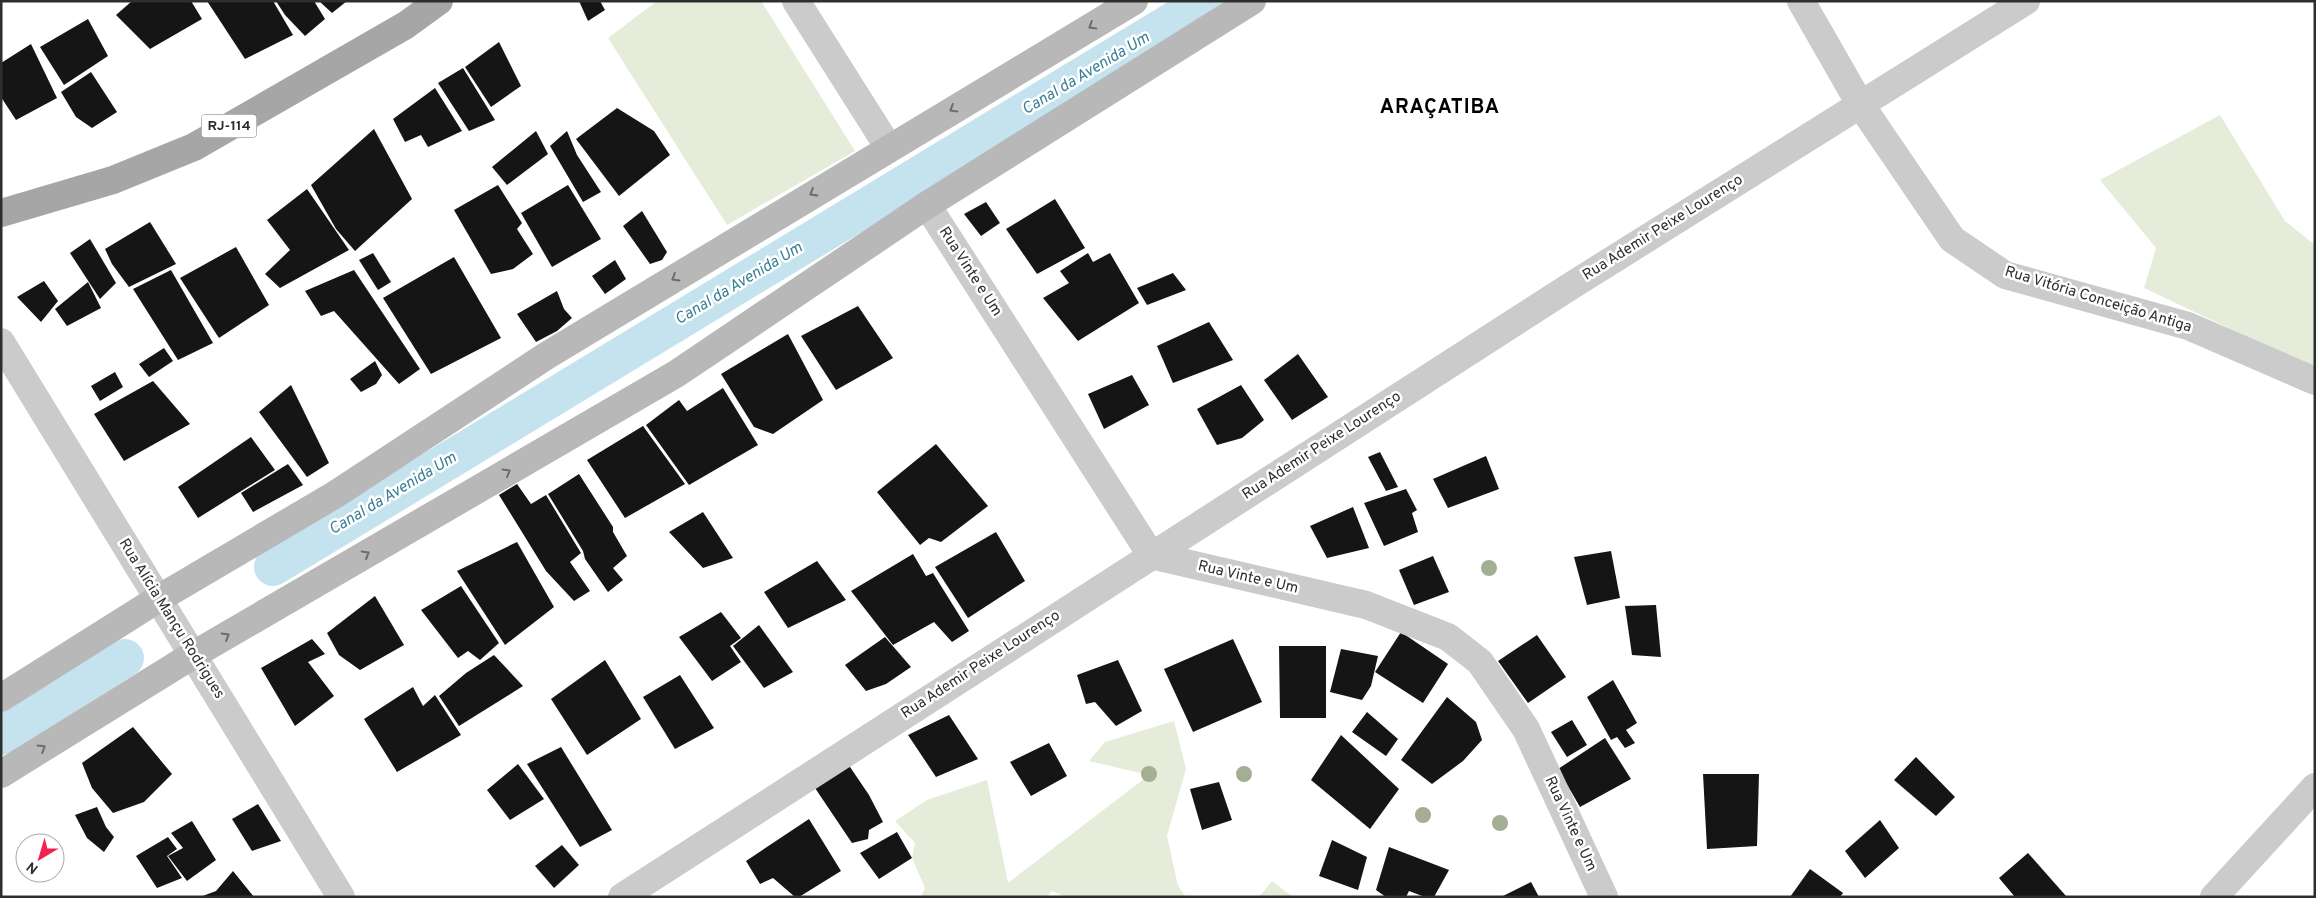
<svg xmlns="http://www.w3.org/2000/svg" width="2316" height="898" viewBox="0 0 2316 898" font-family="Overpass,sans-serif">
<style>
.green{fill:#e6ecda}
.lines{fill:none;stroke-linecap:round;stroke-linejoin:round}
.canal{stroke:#c4e3ee;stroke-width:38}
.building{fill:#151515}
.street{stroke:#cbcbcb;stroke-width:28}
.secondary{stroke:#b8b8b8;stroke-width:28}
.primary{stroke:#a6a6a6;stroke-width:28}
.tree{fill:#a3ae92}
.oneway{stroke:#6c6c6c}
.labels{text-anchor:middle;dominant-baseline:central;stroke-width:5;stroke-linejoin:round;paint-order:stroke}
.shield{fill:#fff;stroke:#6d6d6d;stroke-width:1}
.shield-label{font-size:14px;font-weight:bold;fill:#2e2e2e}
.street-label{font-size:15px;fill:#2e2e2e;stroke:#fff}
.water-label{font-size:16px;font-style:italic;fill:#367d95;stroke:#fff}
.district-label{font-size:20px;font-weight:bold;letter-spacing:1px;fill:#000;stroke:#fff}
</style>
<rect width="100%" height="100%" fill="#fff"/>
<g class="green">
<polygon points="657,1 761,1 855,151 727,225 608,38"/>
<polygon points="2220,115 2285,221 2315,245 2315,369 2144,288 2156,248 2100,180"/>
<polygon points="1174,721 1186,769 1167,836 1178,886 1186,897 1066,897 1052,891 1047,897 921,897 925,888 912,858 915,843 895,821 927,800 987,780 1008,883 1149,775 1089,761 1105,742"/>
<polygon points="1272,881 1293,897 1259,897"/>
</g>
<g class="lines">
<g class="canal">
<polyline points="273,567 1206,1"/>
<polyline points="1,736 125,658"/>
</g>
</g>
<g class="building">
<polygon points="132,1 191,1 202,19 150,49 116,15"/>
<polygon points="207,1 273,1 293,35 245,59"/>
<polygon points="276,1 314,1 325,19 305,36 285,15"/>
<polygon points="319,1 347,1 332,13"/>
<polygon points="579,1 600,1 605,10 588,21"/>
<polygon points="88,19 108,56 64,85 40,47"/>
<polygon points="499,42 521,86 491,107 465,67"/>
<polygon points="31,44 57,98 16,120 1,97 1,63"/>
<polygon points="463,68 495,120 469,131 438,83"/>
<polygon points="91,72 117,112 92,128 76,117 61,92"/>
<polygon points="435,88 462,131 428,147 421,135 405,142 393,119"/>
<polygon points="617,108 654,131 670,155 619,196 576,139"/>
<polygon points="374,129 412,199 355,251 336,229 311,185"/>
<polygon points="536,131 548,154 507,185 492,167"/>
<polygon points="567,131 577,155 601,192 583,202 550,146"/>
<polygon points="498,185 522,223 517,229 533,254 513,269 491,274 454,210"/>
<polygon points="568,185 601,239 552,267 521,213"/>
<polygon points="307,189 349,250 280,288 265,274 290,250 267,220"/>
<polygon points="1055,199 1085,248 1037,274 1006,229"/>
<polygon points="986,202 1000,223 981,236 964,214"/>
<polygon points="642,211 667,252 662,260 650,264 623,226"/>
<polygon points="150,222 176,264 129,287 112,264 105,249"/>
<polygon points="90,239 116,283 100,299 70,253"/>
<polygon points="236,247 269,305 219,338 180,278"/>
<polygon points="373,253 391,282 378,290 359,260"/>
<polygon points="1088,253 1093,262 1110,253 1139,303 1078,341 1043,298 1069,283 1060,271"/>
<polygon points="454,257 501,338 431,374 383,298"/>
<polygon points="615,260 626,279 605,294 592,276"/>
<polygon points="171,270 213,343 178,360 133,289"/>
<polygon points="354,270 420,369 399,384 334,311 321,316 305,291"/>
<polygon points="1173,273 1186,290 1147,305 1137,288"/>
<polygon points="44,281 58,301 41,322 17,297"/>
<polygon points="88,282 101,308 67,326 55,309"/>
<polygon points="557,291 564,309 572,318 557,331 536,342 517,314"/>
<polygon points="858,306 893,358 836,390 801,336"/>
<polygon points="1209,322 1233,360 1173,383 1157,346"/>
<polygon points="788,334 823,400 773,434 754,427 721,374"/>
<polygon points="164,348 173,361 149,377 139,364"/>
<polygon points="1298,354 1328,397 1292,420 1264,380"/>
<polygon points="375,361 382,375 376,384 361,392 350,379"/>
<polygon points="115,372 123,387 100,401 91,386"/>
<polygon points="1132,375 1149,405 1104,429 1088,394"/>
<polygon points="153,381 190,424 124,461 94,414"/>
<polygon points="291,385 329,463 307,477 259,412"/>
<polygon points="1241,385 1264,420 1242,438 1217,445 1197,409"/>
<polygon points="723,388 758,445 689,485 646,425 679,400 687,411"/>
<polygon points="643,426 685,484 625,518 587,460"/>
<polygon points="251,437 275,470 198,518 178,487"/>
<polygon points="936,444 988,506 941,542 929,538 920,545 877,492"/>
<polygon points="1380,452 1398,487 1386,491 1368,457"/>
<polygon points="1486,456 1499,489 1448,508 1433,479"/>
<polygon points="288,464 303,485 253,512 241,493"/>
<polygon points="579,474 613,527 613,532 627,556 613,568 623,580 608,592 585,559 583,551 548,494"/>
<polygon points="517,484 531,504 546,495 581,553 570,562 590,591 574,601 546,571 499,495"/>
<polygon points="1406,489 1417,510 1412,513 1418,532 1384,546 1364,503"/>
<polygon points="1353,507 1369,548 1327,558 1310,526"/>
<polygon points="703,512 733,558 703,568 669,532"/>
<polygon points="996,532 1025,581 968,618 935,567"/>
<polygon points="517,542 554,607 505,645 457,571"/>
<polygon points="1611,551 1620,598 1587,605 1574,557"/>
<polygon points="913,554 926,576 933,573 969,631 952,642 934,622 893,645 851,591"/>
<polygon points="1433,556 1449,592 1414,605 1399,570"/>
<polygon points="817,561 846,600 788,628 764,592"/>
<polygon points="461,586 499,643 480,660 468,651 458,658 421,610"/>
<polygon points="375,596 404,645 360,670 339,655 327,633"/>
<polygon points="1656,605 1661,657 1632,655 1625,606"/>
<polygon points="721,612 741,638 730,646 741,662 712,681 679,637"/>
<polygon points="759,625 793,672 764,688 733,646"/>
<polygon points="1401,632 1448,664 1423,703 1375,672"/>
<polygon points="1537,635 1566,677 1528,703 1498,661"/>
<polygon points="885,637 911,667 886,684 866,691 845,665"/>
<polygon points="312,639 325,654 308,662 334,696 295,726 261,668"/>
<polygon points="1233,639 1262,702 1193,732 1164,669"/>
<polygon points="1279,646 1326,646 1326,718 1280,718"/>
<polygon points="1341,649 1378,656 1371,686 1362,700 1330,692"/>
<polygon points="494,655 523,686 459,726 439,696 466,673"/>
<polygon points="605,660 641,719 587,755 551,699"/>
<polygon points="1118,660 1142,711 1116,726 1095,702 1086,704 1077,675"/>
<polygon points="680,675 714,728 675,749 643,697"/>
<polygon points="1613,680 1637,723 1626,730 1635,743 1625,748 1617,737 1611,740 1587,697"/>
<polygon points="413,687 423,706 435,695 461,735 397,772 364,719"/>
<polygon points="1447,697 1476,722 1482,740 1463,761 1432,784 1401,760"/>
<polygon points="1367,712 1398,739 1386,756 1352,732"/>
<polygon points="949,715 978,759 936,777 908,735"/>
<polygon points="1572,720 1587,745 1567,757 1551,732"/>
<polygon points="133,727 172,774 144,802 113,813 92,788 82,763"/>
<polygon points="1341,735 1399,789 1370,829 1311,780"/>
<polygon points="1605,738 1631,779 1580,807 1558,769"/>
<polygon points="1049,743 1067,776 1031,796 1010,762"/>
<polygon points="561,747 612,830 580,847 527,764"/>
<polygon points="1916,757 1955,797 1936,816 1894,780"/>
<polygon points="518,764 544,799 510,820 487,790"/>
<polygon points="848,764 869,795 883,822 869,830 868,839 852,843 815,788"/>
<polygon points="1703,774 1759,774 1757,846 1707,849"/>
<polygon points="1219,782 1232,820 1202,830 1190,789"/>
<polygon points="258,804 281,841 252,851 232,819"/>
<polygon points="97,807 106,827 114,837 104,852 87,838 75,815"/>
<polygon points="809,819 841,871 799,897 795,897 773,878 760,884 746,861"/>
<polygon points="1880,820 1899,848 1865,878 1845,851"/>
<polygon points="192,821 216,860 187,881 168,856 183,848 171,833"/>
<polygon points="897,832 912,858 879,879 860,853"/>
<polygon points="168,837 177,849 167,856 182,878 157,888 136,856"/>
<polygon points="1332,840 1367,857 1358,890 1319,876"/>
<polygon points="562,845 579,865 554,888 535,866"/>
<polygon points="1389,847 1449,870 1434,897 1425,897 1409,891 1406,897 1386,897 1376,890"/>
<polygon points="2028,853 2066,896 2064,897 2015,897 1999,878"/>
<polygon points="1810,869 1843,893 1840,897 1790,897"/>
<polygon points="233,871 254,897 200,897 216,891"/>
<polygon points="1531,882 1539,897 1501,897"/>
</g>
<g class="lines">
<g class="street">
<polyline points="796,1 889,148"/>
<polyline points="1801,1 1860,104 1952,239 2005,275 2188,326 2315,381"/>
<polyline points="927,205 1151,555 1366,605 1448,637 1480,662 1526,729 1604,897"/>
<polyline points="1,342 341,897"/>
<polyline points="622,897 1574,284 2026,1"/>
<polyline points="2214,897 2315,787"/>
</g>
<g class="secondary">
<polyline points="1,698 158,599 336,494 546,356 1134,1"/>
<polyline points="1,774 193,655 676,374 927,205 1252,1"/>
</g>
<polyline class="primary" points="1,213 113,180 194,147 406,25 439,1"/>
</g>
<g class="tree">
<circle cx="1489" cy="568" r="8"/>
<circle cx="1149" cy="774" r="8"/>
<circle cx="1244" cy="774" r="8"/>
<circle cx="1423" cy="815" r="8"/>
<circle cx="1500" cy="823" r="8"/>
</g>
<defs><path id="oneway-chevron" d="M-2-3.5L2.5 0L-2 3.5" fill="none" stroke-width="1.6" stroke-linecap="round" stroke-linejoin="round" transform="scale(1.25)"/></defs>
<g class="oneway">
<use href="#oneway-chevron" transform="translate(1092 26) rotate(149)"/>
<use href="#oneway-chevron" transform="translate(953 109) rotate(149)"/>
<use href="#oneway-chevron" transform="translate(813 193) rotate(149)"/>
<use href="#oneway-chevron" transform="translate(675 278) rotate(149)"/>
<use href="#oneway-chevron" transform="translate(507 472) rotate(-30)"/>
<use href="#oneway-chevron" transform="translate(366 554) rotate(-30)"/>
<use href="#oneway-chevron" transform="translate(226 636) rotate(-30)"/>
<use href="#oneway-chevron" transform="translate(42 748) rotate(-32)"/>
</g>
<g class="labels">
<rect class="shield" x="201.5" y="114.5" width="55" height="23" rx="4"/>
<g class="shield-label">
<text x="229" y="126">RJ-114</text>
</g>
<g class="street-label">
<text transform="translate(1663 228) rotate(-32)">Rua Ademir Peixe Lourenço</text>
<text transform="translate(970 272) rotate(57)">Rua Vinte e Um</text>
<text transform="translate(2098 300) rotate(17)">Rua Vitória Conceição Antiga</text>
<text transform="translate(1322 446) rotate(-33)">Rua Ademir Peixe Lourenço</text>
<text transform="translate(1248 578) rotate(13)">Rua Vinte e Um</text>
<text transform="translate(171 619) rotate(58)">Rua Alícia Mançu Rodrigues</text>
<text transform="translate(981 665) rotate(-33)">Rua Ademir Peixe Lourenço</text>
<text transform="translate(1570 824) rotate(65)">Rua Vinte e Um</text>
</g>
<g class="water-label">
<text transform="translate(1086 74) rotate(-31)">Canal da Avenida Um</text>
<text transform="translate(739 284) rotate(-31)">Canal da Avenida Um</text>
<text transform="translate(393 494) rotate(-31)">Canal da Avenida Um</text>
</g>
<g class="district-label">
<text x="1440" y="108">ARAÇATIBA</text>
</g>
</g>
<rect width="2316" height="898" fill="none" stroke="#2e2e2e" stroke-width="5"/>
<g transform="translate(40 858) rotate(218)"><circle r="24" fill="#ffffff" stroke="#ababab"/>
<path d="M0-4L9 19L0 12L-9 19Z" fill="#f1234d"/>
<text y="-8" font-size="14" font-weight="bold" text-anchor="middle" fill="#2e2e2e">N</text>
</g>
</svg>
